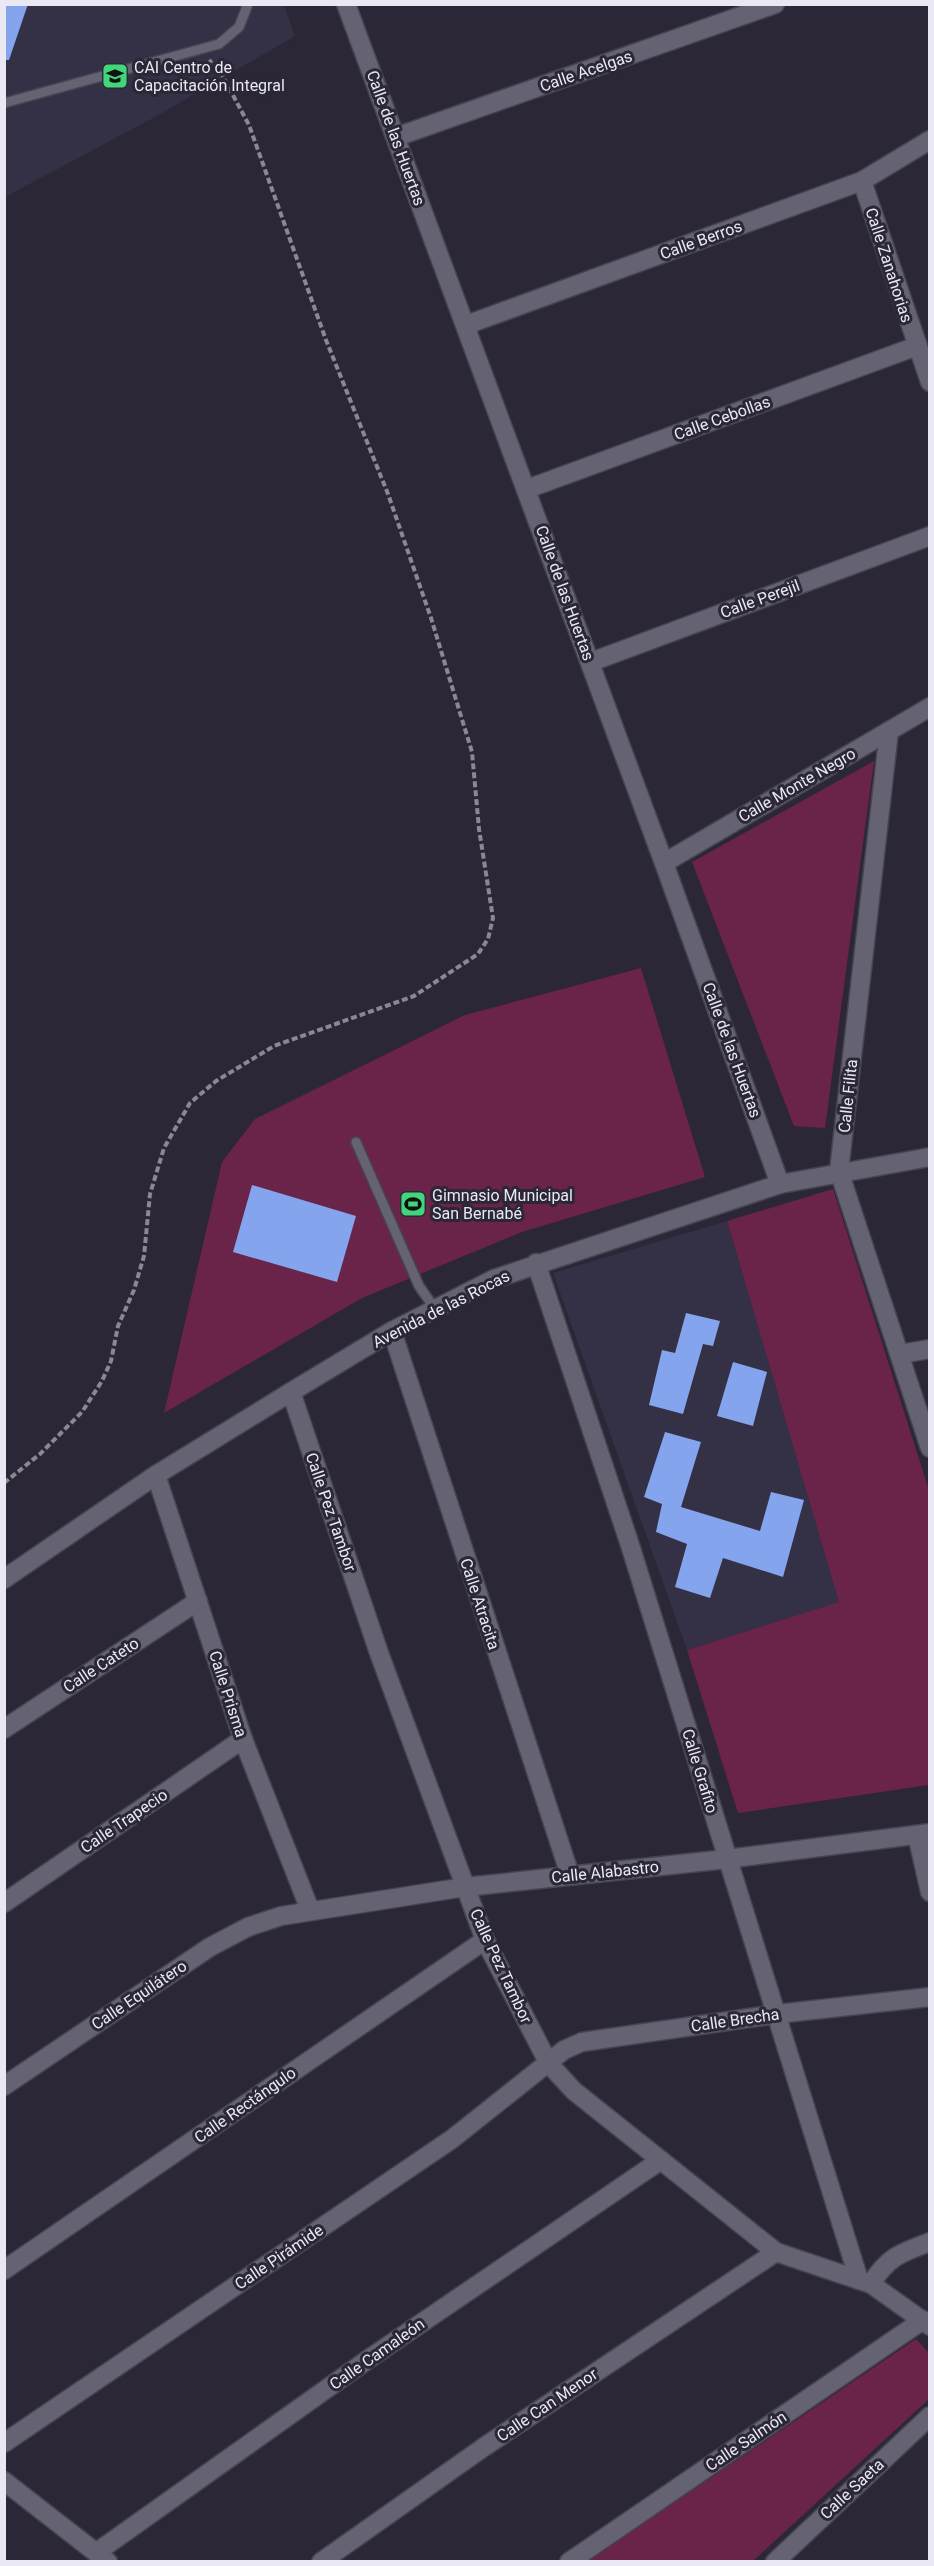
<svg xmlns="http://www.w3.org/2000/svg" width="934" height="2566" viewBox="0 0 934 2566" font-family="Roboto,sans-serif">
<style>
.built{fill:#343045}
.green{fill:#6a2349}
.building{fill:#84a4ee}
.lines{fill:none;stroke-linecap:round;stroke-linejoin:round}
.lane-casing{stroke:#474451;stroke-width:12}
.street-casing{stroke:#474451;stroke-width:21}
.secondary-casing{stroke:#474451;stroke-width:21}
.path{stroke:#8b8895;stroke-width:4;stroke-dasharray:6 3;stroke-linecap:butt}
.lane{stroke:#656273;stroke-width:9}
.street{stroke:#656273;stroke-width:18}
.secondary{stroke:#656273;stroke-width:18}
.labels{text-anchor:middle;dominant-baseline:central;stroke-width:6;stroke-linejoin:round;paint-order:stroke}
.poi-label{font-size:16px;fill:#eae8f3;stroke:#2b2737;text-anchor:start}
.street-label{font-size:16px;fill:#eae8f3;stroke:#2b2737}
</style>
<rect width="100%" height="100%" fill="#2b2737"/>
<g class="built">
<polygon points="5,5 284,5 295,36 157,116 5,197"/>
<polygon points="727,1221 840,1602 687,1650 553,1273"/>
</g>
<g class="green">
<polygon points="874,761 825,1128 794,1126 692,862"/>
<polygon points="641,968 705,1177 522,1232 362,1298 164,1413 222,1162 255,1119 465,1015"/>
<polygon points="833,1189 929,1490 929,1785 738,1813 687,1650 839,1602 727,1221"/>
<polygon points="916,2339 929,2353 929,2399 753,2561 588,2561"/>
</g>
<g class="building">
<polygon points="4,4 28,4 9,60 4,60"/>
<polygon points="252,1185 356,1216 337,1282 233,1252"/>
<polygon points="686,1313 720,1321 713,1346 703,1344 683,1414 649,1405 662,1350 675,1353"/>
<polygon points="733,1362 767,1372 753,1426 717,1416"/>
<polygon points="665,1432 701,1442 681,1507 760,1531 771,1492 804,1500 783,1577 723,1558 710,1598 675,1587 687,1544 656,1532 662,1504 644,1497"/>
</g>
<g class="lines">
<defs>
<g id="lane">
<polyline points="4,103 219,44 239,27 248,4"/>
<polyline points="356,1142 419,1286 435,1309"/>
</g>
<g id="street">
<polyline points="346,4 664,863 780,1184"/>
<polyline points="396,137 775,4"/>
<polyline points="862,181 930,382"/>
<polyline points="466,325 862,181 930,140"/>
<polyline points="527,489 917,346"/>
<polyline points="591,662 930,536"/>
<polyline points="889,731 839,1171 930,1448"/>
<polyline points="664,863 930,707"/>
<polyline points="536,1263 630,1545 859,2280"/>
<polyline points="392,1331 570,1875"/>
<polyline points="900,1354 930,1349"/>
<polyline points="291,1392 379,1653 485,1940 549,2064 574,2091 776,2252 871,2284 930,2326"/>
<polyline points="156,1475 243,1739 310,1910"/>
<polyline points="4,1729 198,1601"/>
<polyline points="917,1835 930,1892"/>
<polyline points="4,1903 243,1739"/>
<polyline points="4,2086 210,1947 248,1927 281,1916 465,1887 727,1859 930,1833"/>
<polyline points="4,2270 485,1940"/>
<path d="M871 2284C888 2257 900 2253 930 2242"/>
<polyline points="4,2443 452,2139 564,2050 582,2042 777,2014 930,1997"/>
<polyline points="4,2481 108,2562"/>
<polyline points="97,2552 370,2358 661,2160"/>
<polyline points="321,2562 484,2447 776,2252"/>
<polyline points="569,2562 923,2320"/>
<polyline points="775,2562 930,2416"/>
</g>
<polyline id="secondary" points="4,1579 156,1475 291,1392 392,1331 494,1279 780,1184 930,1157"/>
</defs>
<use href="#lane" class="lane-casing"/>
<use href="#street" class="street-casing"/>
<use href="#secondary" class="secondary-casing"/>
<polyline class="path" points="4,1483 40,1454 82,1412 102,1381 111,1361 118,1326 134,1290 144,1256 150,1194 164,1148 190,1103 216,1081 274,1046 414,996 478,954 488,939 493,918 479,829 472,752 431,618 388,494 326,340 249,125 220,71 209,60"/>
<use href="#lane" class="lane"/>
<use href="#street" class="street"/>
<use href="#secondary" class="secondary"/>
</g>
<defs>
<symbol id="school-square" viewBox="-11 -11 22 22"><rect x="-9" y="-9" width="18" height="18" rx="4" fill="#40d77c" stroke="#2b2737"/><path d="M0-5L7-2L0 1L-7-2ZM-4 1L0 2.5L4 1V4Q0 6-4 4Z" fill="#111"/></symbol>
<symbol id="stadium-square" viewBox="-11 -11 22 22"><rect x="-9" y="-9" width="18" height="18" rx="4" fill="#40d77c" stroke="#2b2737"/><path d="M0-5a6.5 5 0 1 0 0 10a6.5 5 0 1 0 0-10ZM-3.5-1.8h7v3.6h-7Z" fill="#111"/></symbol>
</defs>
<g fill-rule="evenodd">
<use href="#school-square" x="100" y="61" width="30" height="30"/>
<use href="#stadium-square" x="398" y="1189" width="30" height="30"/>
</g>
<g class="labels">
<g class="poi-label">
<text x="134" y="67">CAI Centro de<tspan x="134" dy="18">Capacitación Integral</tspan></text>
<text x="432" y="1195">Gimnasio Municipal<tspan x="432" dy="18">San Bernabé</tspan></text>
</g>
<g class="street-label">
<text transform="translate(586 71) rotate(-19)">Calle Acelgas</text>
<text transform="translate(396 138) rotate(70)">Calle de las Huertas</text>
<text transform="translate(701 240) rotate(-20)">Calle Berros</text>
<text transform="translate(889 265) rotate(72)">Calle Zanahorias</text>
<text transform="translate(722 418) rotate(-20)">Calle Cebollas</text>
<text transform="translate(565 593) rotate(70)">Calle de las Huertas</text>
<text transform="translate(760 599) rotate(-20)">Calle Perejil</text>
<text transform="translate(797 785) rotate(-30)">Calle Monte Negro</text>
<text transform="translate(732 1050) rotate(70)">Calle de las Huertas</text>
<text transform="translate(848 1096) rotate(-84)">Calle Filita</text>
<text transform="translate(441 1309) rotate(-27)">Avenida de las Rocas</text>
<text transform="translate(331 1512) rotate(71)">Calle Pez Tambor</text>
<text transform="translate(480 1604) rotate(72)">Calle Atracita</text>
<text transform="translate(101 1665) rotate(-33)">Calle Cateto</text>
<text transform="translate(228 1694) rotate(72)">Calle Prisma</text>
<text transform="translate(700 1771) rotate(73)">Calle Grafito</text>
<text transform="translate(124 1821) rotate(-34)">Calle Trapecio</text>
<text transform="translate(605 1872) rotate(-6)">Calle Alabastro</text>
<text transform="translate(501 1966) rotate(65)">Calle Pez Tambor</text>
<text transform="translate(139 1995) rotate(-34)">Calle Equilátero</text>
<text transform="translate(735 2020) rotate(-8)">Calle Brecha</text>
<text transform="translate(245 2105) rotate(-35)">Calle Rectángulo</text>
<text transform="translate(279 2257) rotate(-34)">Calle Pirámide</text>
<text transform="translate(377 2354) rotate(-35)">Calle Camaleón</text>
<text transform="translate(547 2405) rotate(-34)">Calle Can Menor</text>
<text transform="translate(746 2441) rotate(-34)">Calle Salmón</text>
<text transform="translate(852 2489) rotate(-43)">Calle Saeta</text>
</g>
</g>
<rect width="934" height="2566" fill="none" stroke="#eae8f3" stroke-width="12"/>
</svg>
